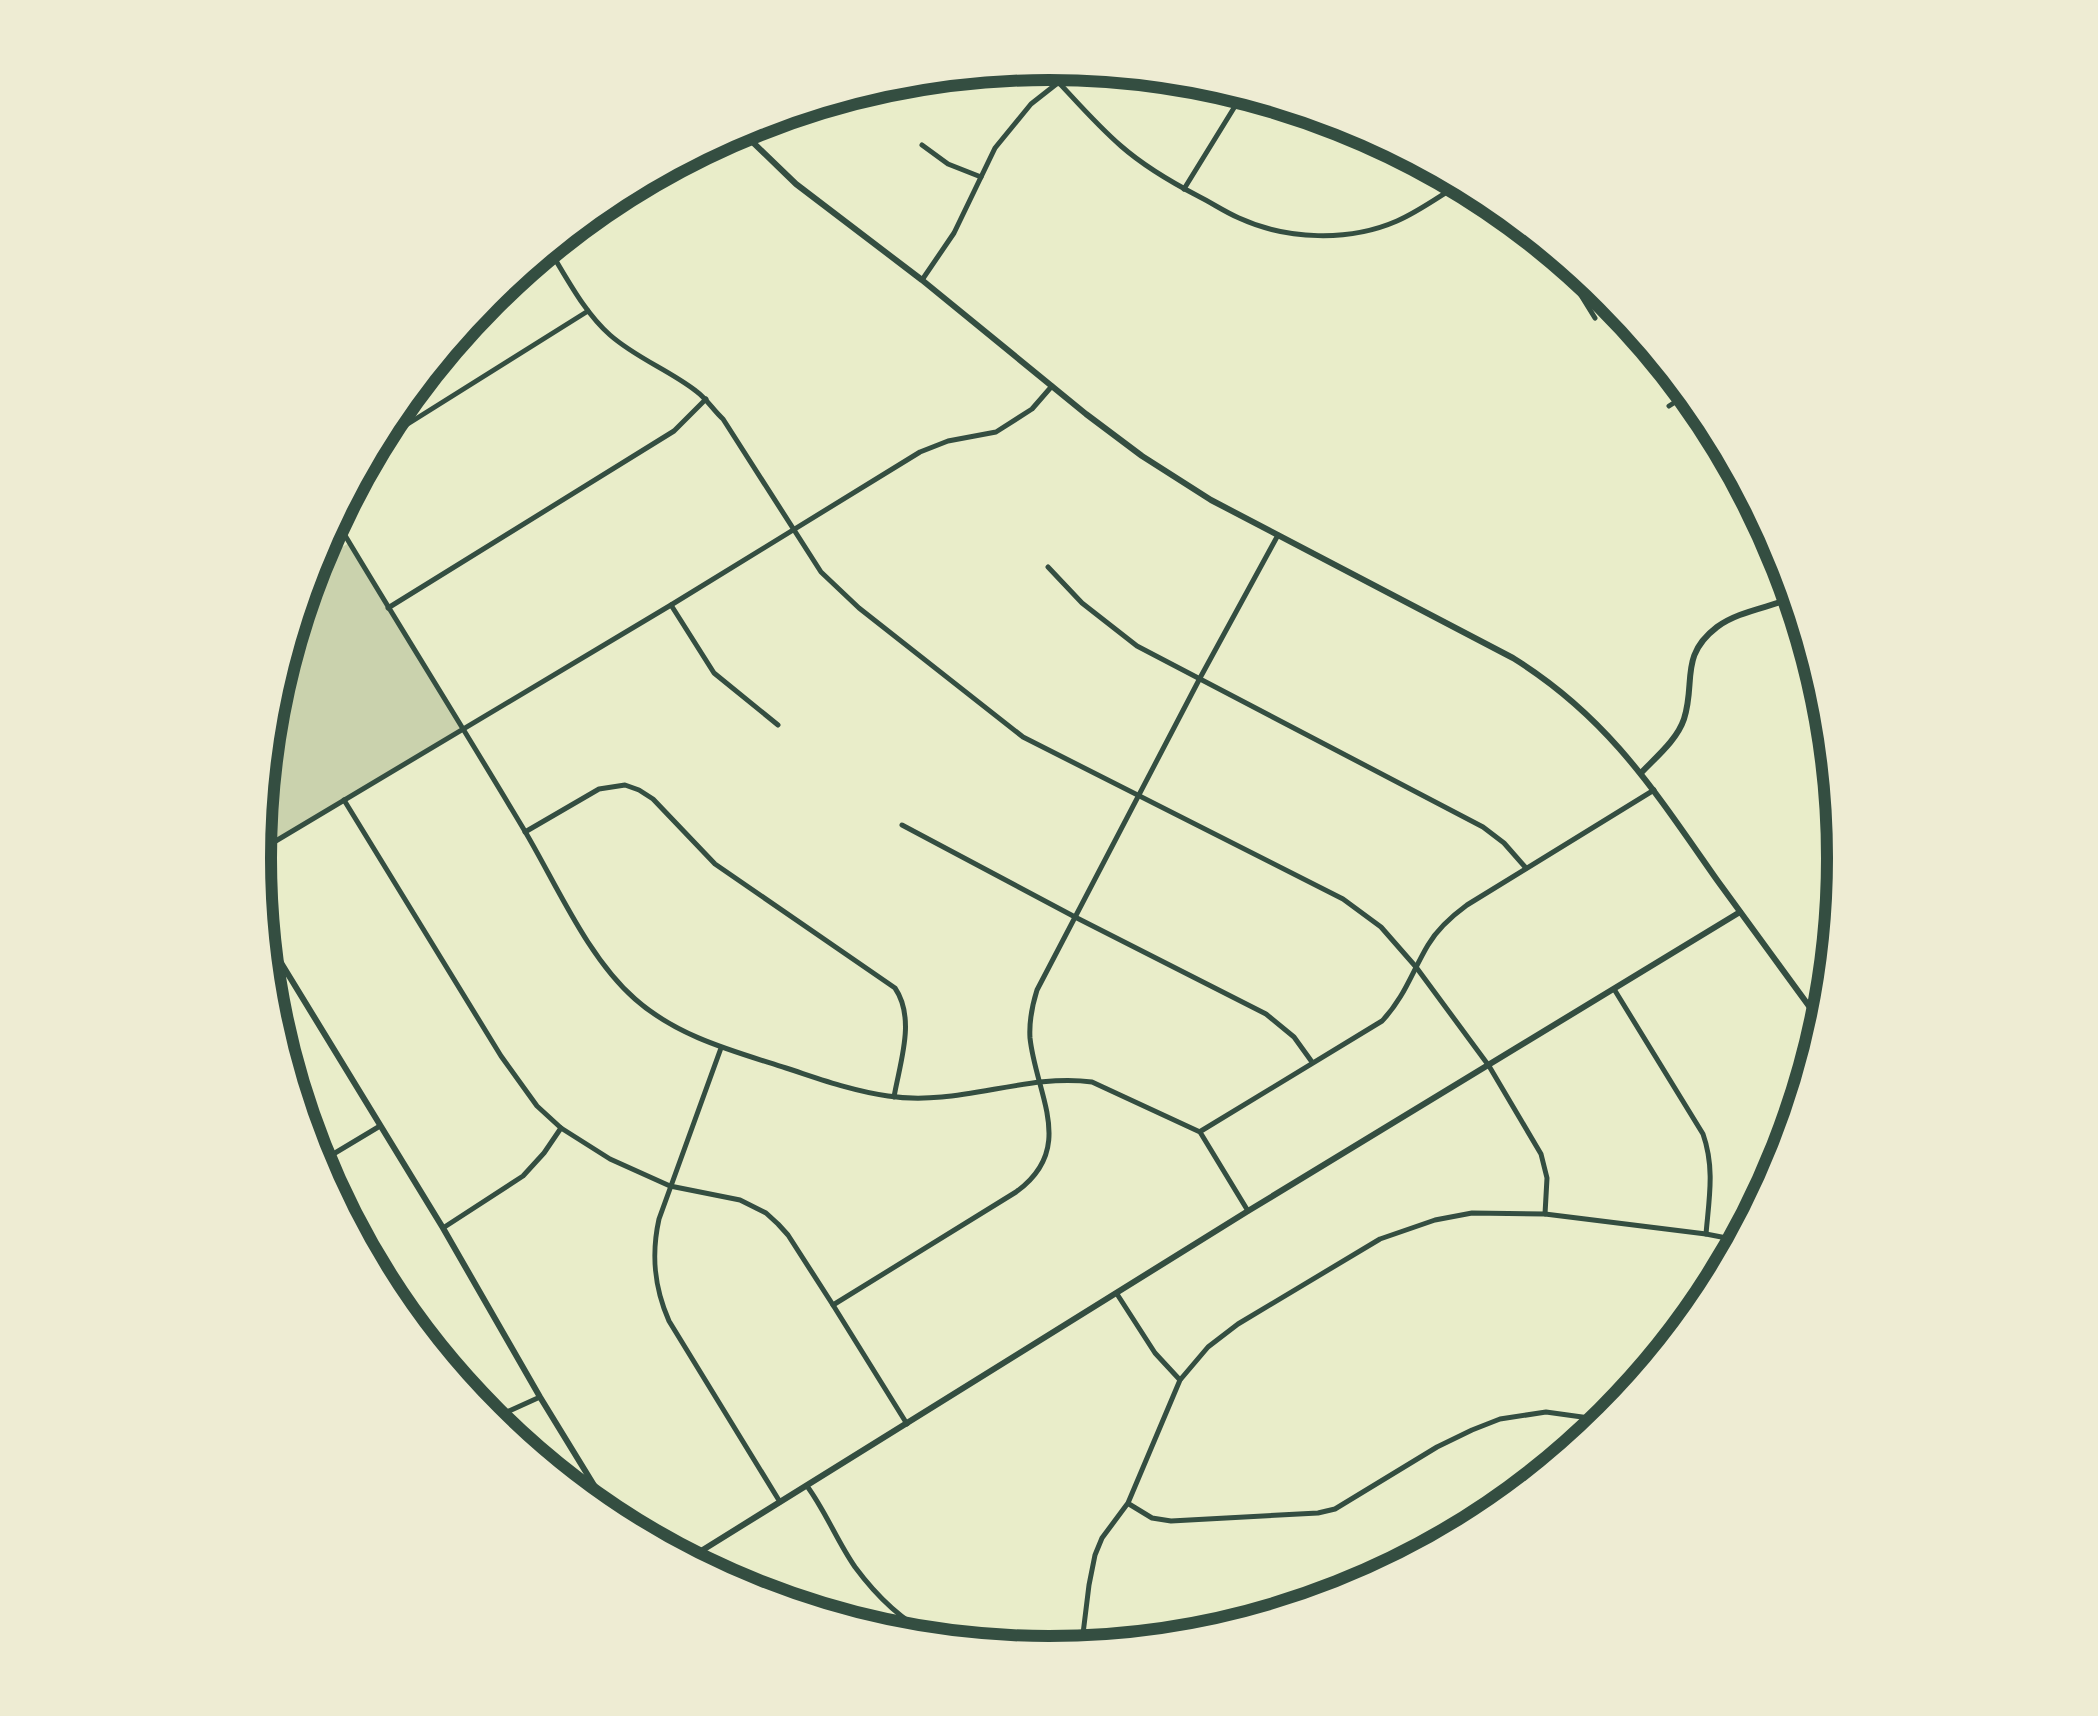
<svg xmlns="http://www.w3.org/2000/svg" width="2098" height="1716" viewBox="0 0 2098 1716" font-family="'Work Sans',sans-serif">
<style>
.green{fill:#cad2ad}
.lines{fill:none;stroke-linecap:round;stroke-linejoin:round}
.minor{stroke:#344e41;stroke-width:5}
.tertiary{stroke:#344e41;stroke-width:6}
.secondary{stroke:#344e41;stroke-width:6}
.rim{fill:none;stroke:#344e41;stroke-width:12}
</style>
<rect width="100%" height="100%" fill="#e9edc9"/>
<polygon class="green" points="349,543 463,728 254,854 269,702 310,566"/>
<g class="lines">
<g class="minor">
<path d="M1040 63C1067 90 1092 121 1121 146 1145 167 1171 182 1198 196 1212 203 1225 212 1239 218 1287 240 1349 242 1397 221 1420 211 1441 195 1463 182"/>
<polyline points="922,145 948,164 981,177"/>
<polyline points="1184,189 1245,90"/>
<polyline points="1550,245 1595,318"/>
<path d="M547 246C566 276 583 311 610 335 636 358 669 370 696 391 707 399 713 410 723 419L821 572 859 608 1023 737 1343 899 1381 927 1416 967 1489 1066 1541 1154 1547 1178 1545 1214"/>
<polyline points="922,280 954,233 995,148 1031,104 1059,82"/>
<polyline points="1669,406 1691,392"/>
<polyline points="371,447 588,311"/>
<path d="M334 517C396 621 461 724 523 828 556 883 587 957 635 999 678 1037 733 1051 786 1068 820 1079 852 1091 888 1096 959 1107 1024 1073 1092 1082L1200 1132 1248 1211"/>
<polyline points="1048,567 1082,603 1137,646 1483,827 1504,843 1526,868"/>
<polyline points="671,605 714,673 778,725"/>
<polyline points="388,608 674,431 706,399"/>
<polyline points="344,800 501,1056 537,1106 561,1128 610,1159 670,1186 740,1200 766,1213 778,1224 788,1235 833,1305 907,1424"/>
<polyline points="902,825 1075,917 1266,1014 1294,1037 1312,1062"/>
<path d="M525 832 599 789 625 785 639 790 653 799 715 864 895 988C916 1019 900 1062 894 1097"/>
<polyline points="254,854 671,605 920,452 948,441 996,432 1032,409 1052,386"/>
<path d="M1614 989 1703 1134C1715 1168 1709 1199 1706 1234"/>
<path d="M721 1048 659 1219C651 1255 654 1287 669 1321L780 1502"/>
<path d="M1201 1131 1382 1021C1404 998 1412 972 1428 945 1438 928 1452 916 1467 905L1654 790"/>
<polyline points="315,1165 380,1126"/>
<polyline points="443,1228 523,1176 544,1153 561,1128"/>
<polyline points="1117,1294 1155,1353 1180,1380"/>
<path d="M833 1305 1016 1192C1077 1148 1036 1095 1030 1038 1029 1022 1032 1006 1037 990L1200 678 1278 535"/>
<polyline points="487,1421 540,1397"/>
<path d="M807 1486C826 1512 837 1541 855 1567 875 1594 901 1620 931 1635 944 1641 962 1643 976 1646"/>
<polyline points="1129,1504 1152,1518 1171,1521 1318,1513 1335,1509 1437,1447 1472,1430 1500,1419 1546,1412 1611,1421"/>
<polyline points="1081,1650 1089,1585 1095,1555 1102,1538 1128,1503 1180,1380 1208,1347 1238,1324 1380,1239 1435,1220 1472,1213 1545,1214 1706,1234 1742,1241"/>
</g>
<g class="tertiary">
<path d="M1641 773C1656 757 1677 740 1684 719 1696 682 1679 656 1717 627 1738 611 1772 607 1797 596"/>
<polyline points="261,930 443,1228 540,1397 619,1526"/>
<polyline points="685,1561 1248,1211 1740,912"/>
</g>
<path class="secondary" d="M737 127 796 184 922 280 1086 414 1142 456 1211 500 1513 658C1608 717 1654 790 1717 880 1753 930 1789 978 1825 1028"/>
</g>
<path d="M0 0H2098V1716H0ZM271 858a778 778 0 1 1 1556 0a778 778 0 1 1-1556 0Z" fill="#eeecd3" fill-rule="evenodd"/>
<path class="rim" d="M271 858a778 778 0 1 1 1556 0a778 778 0 1 1-1556 0Z"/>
</svg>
